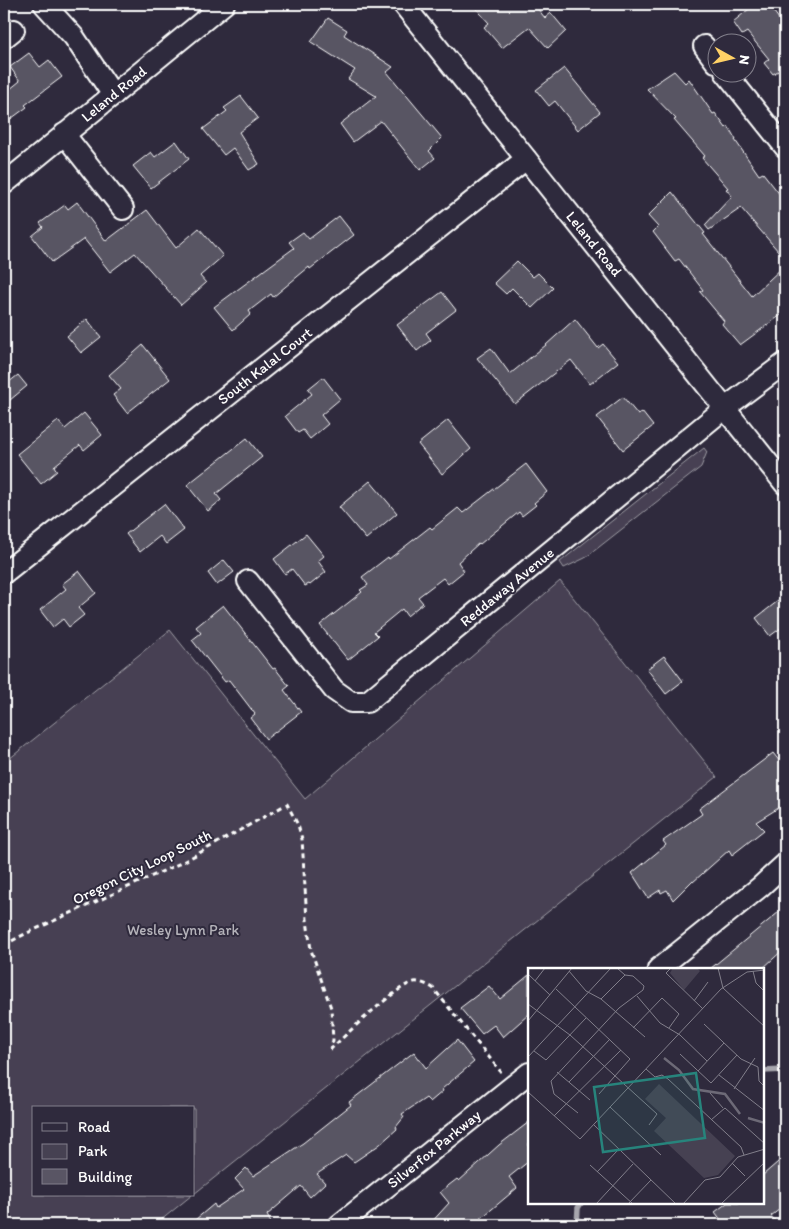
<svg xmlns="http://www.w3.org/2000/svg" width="789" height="1229" viewBox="0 0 789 1229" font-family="Itim,sans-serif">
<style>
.green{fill:#464152;stroke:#a2a0a8}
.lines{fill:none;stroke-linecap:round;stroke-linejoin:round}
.stream{stroke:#a7a6ad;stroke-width:5.5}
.building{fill:#595564;stroke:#fff}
.minor-casing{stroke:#fff;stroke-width:24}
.path{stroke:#fff;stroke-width:3;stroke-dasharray:5 4;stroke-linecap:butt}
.minor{stroke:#2f2a3d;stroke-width:20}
.labels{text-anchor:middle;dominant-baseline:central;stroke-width:4;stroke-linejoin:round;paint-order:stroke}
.street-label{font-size:15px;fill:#fff;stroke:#2f2a3d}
.park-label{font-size:15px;fill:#b5b3ba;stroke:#2f2a3d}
.inset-river{fill:none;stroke:#6d6a77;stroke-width:2.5}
.inset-road{fill:none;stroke:#827f8b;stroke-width:1}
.view{fill:#27847c;fill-opacity:0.15;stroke:#27847c;stroke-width:2.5}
.inset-edge{fill:none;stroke:#fff;stroke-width:2.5}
</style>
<rect width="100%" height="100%" fill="#2f2a3d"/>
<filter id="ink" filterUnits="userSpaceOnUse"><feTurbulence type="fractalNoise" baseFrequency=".02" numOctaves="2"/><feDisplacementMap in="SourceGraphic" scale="10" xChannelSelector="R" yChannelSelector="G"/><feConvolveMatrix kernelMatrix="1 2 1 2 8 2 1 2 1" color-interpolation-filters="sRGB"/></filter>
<g filter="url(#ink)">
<g class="green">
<polygon points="704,448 707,452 701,467 585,558 564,568 560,562"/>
<polygon points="560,581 717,777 194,1194 194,1108 34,1108 34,1195 192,1195 155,1225 4,1225 4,763 170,630 305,799"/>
</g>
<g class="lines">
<g class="stream">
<polyline points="763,1071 785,1070"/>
<polyline points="577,1225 578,1208 581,1203"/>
</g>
</g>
<g class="building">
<polygon points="472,4 534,4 545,18 551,13 566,31 548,48 529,27 502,48 484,27 489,23"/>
<polygon points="755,4 768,4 785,27 785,80 778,71 773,74 764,63 769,59 747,32 742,35 733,22"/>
<polygon points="328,18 347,30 344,35 393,67 387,72 442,138 429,151 435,158 420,170 381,121 353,142 340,124 376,96 348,79 355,70 311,42"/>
<polygon points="29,53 40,67 49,60 62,77 25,105 27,107 4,124 4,94 20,81 10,67"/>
<polygon points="564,68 600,112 578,130 555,101 549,106 536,90"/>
<polygon points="674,71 685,83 689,79 713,114 715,113 726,128 728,126 736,140 735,140 759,175 763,173 785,201 785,259 741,208 709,230 705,225 732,196 726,189 728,188 702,158 705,156 674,120 676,119 647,89"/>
<polygon points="241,96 258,118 239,132 259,164 249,170 233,148 224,155 203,129 227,111 224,108"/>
<polygon points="176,141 189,159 151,188 133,166 151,152 155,157"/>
<polygon points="672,192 705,233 703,234 752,296 785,265 785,312 740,345 722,324 724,321 700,292 703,290 679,259 675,261 653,232 658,227 648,216"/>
<polygon points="77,202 106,241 147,210 176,248 199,228 223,256 200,276 206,283 181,305 135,253 110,272 84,239 52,262 32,236 43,227 40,223 65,205 68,209"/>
<polygon points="339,216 354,235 310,269 309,267 273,297 271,294 249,311 251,314 233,330 214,307 294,248 289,242 303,232 309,239"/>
<polygon points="517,261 533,277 538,273 553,288 532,308 512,288 506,294 494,283"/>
<polygon points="442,292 456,310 426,333 431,340 417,351 397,325"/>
<polygon points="87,319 101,337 81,353 67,336"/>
<polygon points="575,319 598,348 603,344 618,362 590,384 571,360 515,404 477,358 491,348 510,374 546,345"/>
<polygon points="143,345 170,379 127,413 113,395 121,389 109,375"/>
<polygon points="18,375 27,386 4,405 4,386"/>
<polygon points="323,377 340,399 321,415 328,424 310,439 303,430 298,433 285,416 312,394 308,389"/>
<polygon points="623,397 638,415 642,412 653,426 623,450 597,417"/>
<polygon points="84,413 102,435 84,450 80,445 54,466 57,471 41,484 17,454 58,421 65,429"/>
<polygon points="448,420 471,449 442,474 418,444"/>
<polygon points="247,438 262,457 216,494 221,500 208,511 187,485"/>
<polygon points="526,464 547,492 534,503 536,505 522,516 519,512 480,544 479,543 458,562 464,571 448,584 443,578 418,597 423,603 407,616 402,609 374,632 378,636 348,660 320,625 362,592 360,590 368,585 362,577 388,557 389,559 430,527 432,529 458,508 463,513"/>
<polygon points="370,481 397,513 366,539 339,507"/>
<polygon points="164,504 184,530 166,544 160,536 140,552 126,534"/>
<polygon points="306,534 324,556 318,561 326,572 310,585 309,584 305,586 292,569 285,574 274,559"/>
<polygon points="224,560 234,572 217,585 208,573"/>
<polygon points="79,571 96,593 78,608 84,615 69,627 63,619 53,627 40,610 66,589 62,584"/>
<polygon points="778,601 785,609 785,625 770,636 756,618"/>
<polygon points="223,605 273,669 275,668 289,686 284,690 301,712 266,739 250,718 255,714 229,680 225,682 192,640 201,633 196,627"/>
<polygon points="664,656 683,681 666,694 647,669"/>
<polygon points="773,753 785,768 785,804 756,822 764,830 732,855 729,850 693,882 692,881 673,900 667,890 661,893 660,890 648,898 632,873 666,845 663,841 702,814 699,809"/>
<polygon points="785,907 785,948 762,969 710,969"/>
<polygon points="529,975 529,1014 503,1037 494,1025 482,1034 460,1008 489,986 500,999"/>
<polygon points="457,1040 474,1062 442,1089 443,1091 430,1102 426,1098 402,1114 404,1117 396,1127 397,1129 379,1145 354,1162 346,1155 317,1174 325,1183 310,1197 301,1186 267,1215 272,1225 189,1225 214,1204 216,1208 244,1189 235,1179 246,1168 253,1176 303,1143 351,1105 349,1102 414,1052 426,1068"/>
<polygon points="529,1122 529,1161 509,1177 517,1188 473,1225 429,1225 449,1203 440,1192 457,1179 459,1181 499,1145"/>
<polygon points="785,1156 785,1205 771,1216 779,1225 725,1225 715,1212 727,1203 763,1203 763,1175"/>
</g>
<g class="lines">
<defs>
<g id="minor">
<polyline points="44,4 74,37 113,95"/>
<polyline points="403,4 785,484"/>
<polyline points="4,38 14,30"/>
<polyline points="704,46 716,62"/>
<polyline points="725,72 785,147"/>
<polyline points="64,134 123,209"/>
<polyline points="4,184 224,4"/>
<polyline points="4,573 526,159"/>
<polyline points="248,581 334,690 351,702 367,702 725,408 785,363"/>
<polyline points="658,969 760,887 785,864"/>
<polyline points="339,1225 529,1073"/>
</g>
</defs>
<use href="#minor" class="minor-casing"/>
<path class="path" d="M4 945 25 934 183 862 287 804 298 825 302 839 307 920 311 950 331 1008 333 1040 331 1049C344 1036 399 984 414 982 420 981 428 985 433 988L501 1072"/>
<use href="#minor" class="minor"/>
</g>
</g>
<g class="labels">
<g class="street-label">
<text transform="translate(114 94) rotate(-39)">Leland Road</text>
<text transform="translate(594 244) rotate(51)">Leland Road</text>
<text transform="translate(265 366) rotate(-38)">South Kalal Court</text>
<text transform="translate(507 587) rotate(-39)">Reddaway Avenue</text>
<text transform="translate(142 867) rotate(-26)">Oregon City Loop South</text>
<text transform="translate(434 1149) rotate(-39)">Silverfox Parkway</text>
</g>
<g class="park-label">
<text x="183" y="930">Wesley Lynn Park</text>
</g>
</g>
<g transform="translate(528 968)">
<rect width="236" height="236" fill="#2f2a3d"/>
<path d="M145 0H169L172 3 156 22 142 5ZM131 116 207 188 190 207 176 210 126 163 138 150 117 131Z" fill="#464152"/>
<path class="inset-river" d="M136 90 151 102 165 121 197 126 212 146M220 150 237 155"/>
<path class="inset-road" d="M143 0 138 5 175 41M190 0 195 20 237 59M41 3 58 23 73 31 117 69M225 3 228 15 237 24M0 6 22 27M7 13 17 0M28 21 102 91 71 126M109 28 132 55 152 67 179 93M73 31 97 7M166 33 180 14M0 36 42 67 129 146 121 157M0 53 44 0M176 56 213 91 230 99 231 113 237 119M105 60 134 30 151 46 141 60M6 83 18 92 58 50M152 86 183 115 209 87M0 89 83 0M118 101 127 109 134 107 140 111 213 179 216 187M170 103 196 75M29 104 62 132M191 107 237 143M41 114 82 71M206 121 227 90M0 124 52 171 193 21 219 4 237 2M182 125 195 140M82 139 133 187M50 145 26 126 23 113 91 40 115 22 116 18 105 8 97 7 89 0M26 148 93 82M183 152 197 140 237 176M66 157 148 236M204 195 217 208M62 197 105 236M69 204 90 182M68 236 105 196M100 236 123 212M155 236 177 212 192 209 210 189 237 181M193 236 237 194"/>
<path class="view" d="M168 105 177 170 75 184 66 119Z"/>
<rect width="236" height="236" class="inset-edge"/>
</g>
<rect width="789" height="1229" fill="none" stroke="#2f2a3d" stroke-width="20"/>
<rect x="10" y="10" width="769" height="1209" fill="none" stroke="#fff" stroke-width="2" filter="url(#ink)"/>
<rect x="32" y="1106" width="162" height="90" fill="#2f2a3d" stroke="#827f8b"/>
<rect x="42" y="1123" width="25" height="8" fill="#2f2a3d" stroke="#827f8b"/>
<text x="78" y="1132" font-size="15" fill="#ffffff">Road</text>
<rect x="42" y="1144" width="25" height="15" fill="#464152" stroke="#827f8b"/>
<text x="78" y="1156" font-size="15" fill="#ffffff">Park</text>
<rect x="42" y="1169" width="25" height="15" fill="#595564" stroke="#827f8b"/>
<text x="78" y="1182" font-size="15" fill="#ffffff">Building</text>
<g transform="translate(732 58) rotate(98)"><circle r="24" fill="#2f2a3d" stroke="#827f8b"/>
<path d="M0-4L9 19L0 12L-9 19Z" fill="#ffd166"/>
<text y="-8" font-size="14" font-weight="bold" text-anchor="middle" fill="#ffffff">N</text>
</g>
</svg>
